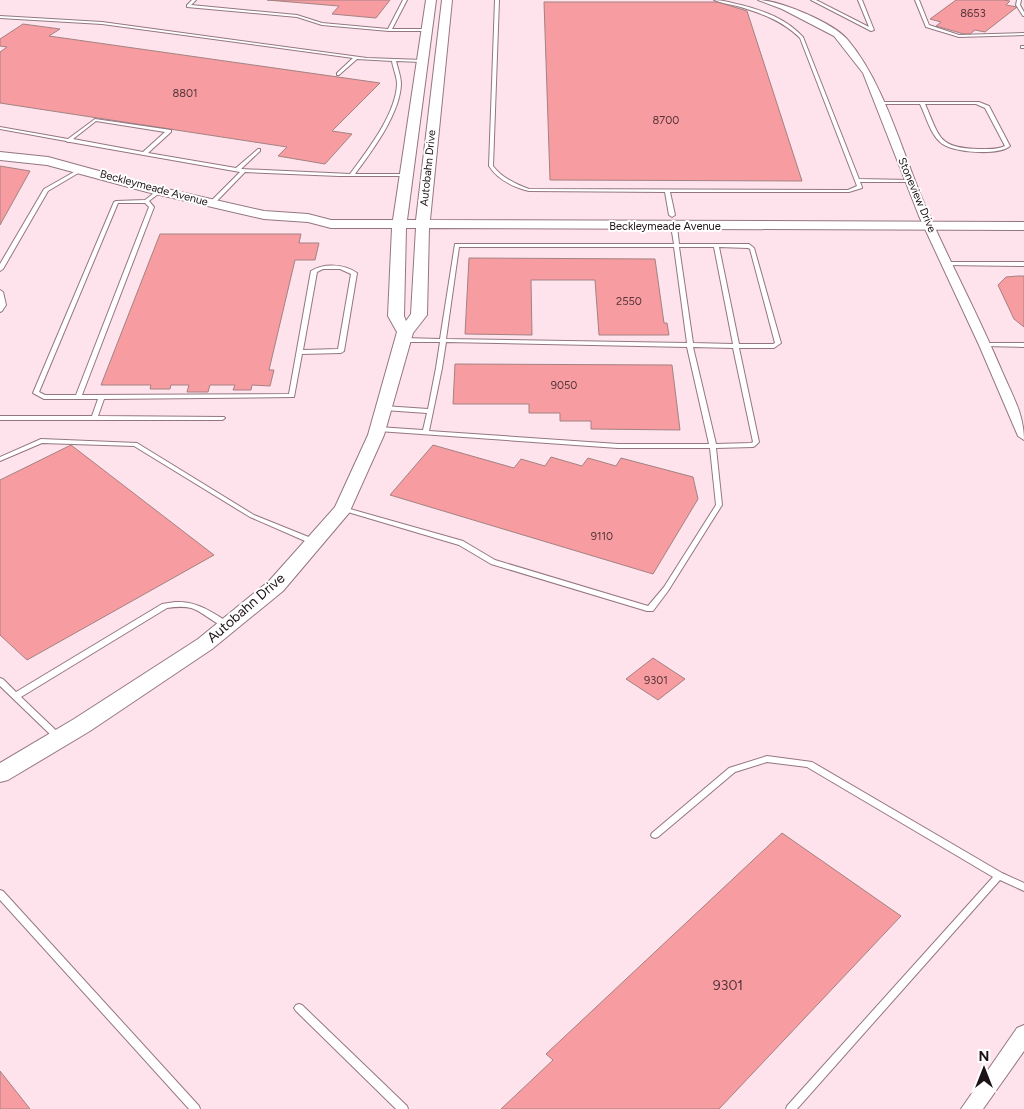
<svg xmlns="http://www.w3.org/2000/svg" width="1024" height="1109" viewBox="0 0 1024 1109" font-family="Figtree,sans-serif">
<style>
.building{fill:#f79ca0;stroke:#a38282}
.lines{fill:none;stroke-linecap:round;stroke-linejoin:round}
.lane-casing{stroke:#947682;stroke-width:2}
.street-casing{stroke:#947682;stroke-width:2}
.secondary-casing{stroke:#947682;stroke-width:2}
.lane{fill:#fff;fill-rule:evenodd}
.street{fill:#fff;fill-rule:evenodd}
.secondary{fill:#fff;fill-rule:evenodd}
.labels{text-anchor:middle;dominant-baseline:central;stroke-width:4;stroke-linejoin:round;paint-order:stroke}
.number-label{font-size:11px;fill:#543439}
.far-street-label{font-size:11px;fill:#1d1217;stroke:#fff}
.street-label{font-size:14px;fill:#1d1217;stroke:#fff}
.near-number-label{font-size:14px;fill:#543439}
</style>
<rect width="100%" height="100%" fill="#fee3ed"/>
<g class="building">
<polygon points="267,0 390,0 376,18 332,14 339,6"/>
<polygon points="956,0 1003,0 1010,1 1006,5 1017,7 985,32 975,30 970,34 964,34 936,26 941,22 930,19"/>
<polygon points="544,2 718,2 747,11 802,181 550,180"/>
<polygon points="23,24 60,29 49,36 380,83 332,131 352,134 325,164 278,156 287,147 0,103 0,52 7,47 0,46 0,39"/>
<polygon points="0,166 30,171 0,225"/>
<polygon points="160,234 301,234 299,243 319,243 315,260 295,260 269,370 274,370 270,386 252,385 251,390 233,390 235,385 210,385 208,392 187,392 189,385 171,385 170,389 150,389 151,385 101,385"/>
<polygon points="469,258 655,259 664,323 667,323 669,335 599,335 595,280 531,280 532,335 465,334"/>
<polygon points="1018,276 1024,276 1024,327 1014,319 998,285 1006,277"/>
<polygon points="455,364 672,365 680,430 591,429 591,421 560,421 560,413 529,413 529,404 453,404"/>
<polygon points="71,445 214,555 27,660 0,635 0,480"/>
<polygon points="433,445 514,468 521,459 545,466 551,457 582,466 588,458 616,466 621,458 693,477 698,499 653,574 390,495"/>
<polygon points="653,658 685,679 658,700 626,679"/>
<polygon points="782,833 901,916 719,1109 501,1109 553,1060 546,1054"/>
<polygon points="0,1071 30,1109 0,1109"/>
</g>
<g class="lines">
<defs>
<g id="lane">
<polygon points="192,0 196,0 191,5 297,15 322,23 388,29 403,0 407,0 392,29 426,29 428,30 426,31 389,31 322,25 297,17 187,7 187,5"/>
<path d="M495 0H499L493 166C502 178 516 184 529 189L848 190 857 186 800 38C783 21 761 13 737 6 729 4 721 3 714 0 723 0 732 3 741 5 765 11 786 19 803 37L859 179 910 180 912 181 910 182H860L862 187V188L849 192H670L675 215 672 217 669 215 665 192 529 191C513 187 498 180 489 166Z"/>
<polygon points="811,0 816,0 869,27 858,0 862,0 874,30 871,31"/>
<polygon points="915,0 919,0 929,25 959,35 1024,33 1024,35 959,37 926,27"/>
<polygon points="1017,0 1021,0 1020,5 1024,12 1024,16 1023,16 1016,5"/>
<path d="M0 16 102 22 367 58 423 60 424 61 422 62 396 61C398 69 401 77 401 84 400 114 372 151 355 174H407L409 175 407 176H339L245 172 214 204H210V202L240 172 70 142H68L66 141 0 129V127L68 139 95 119 171 130V132L148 153 236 168 258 149H260V151L241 169 350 174C367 151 396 114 397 84 397 76 393 69 392 61L357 59 339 75H337V73L353 58 102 24 0 18ZM96 121 165 132 143 152 73 139Z"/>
<rect x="1021" y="46" width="3" height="2"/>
<path d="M877 102H979L989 106 1010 146C999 156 951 153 940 142 930 133 926 116 920 104H879L877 103ZM925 104H976L985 108 1005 146C997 150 988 149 979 149 938 148 940 138 925 104Z"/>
<polygon points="81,168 85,169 48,191 3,269 0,271 0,264 44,189"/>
<path d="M158 190 162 191 149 201 154 207 82 395 289 394 311 271C324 263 345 264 357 273L344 351 341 353 302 354 294 397 104 399 98 416 224 417 225 418 224 419 222 420H0V416H92L98 399H44L33 393 114 202 116 201 145 200ZM118 203H145L149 207 76 395H45L39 392ZM323 269H340L351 274 338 349 303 350 317 272Z"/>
<path d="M674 224 677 226 679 244H749L754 248 781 343 774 348H739L759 442 755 446 753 447 716 448 722 505 668 591 653 611H647L491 564 459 545 341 510 340 509 341 508 343 507 463 541 495 560 648 606 664 587 716 505 710 448H618L378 431 375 429 378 427 423 430 427 413 384 410 381 408 384 406 428 409 436 368 440 342H404L401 340 404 338 440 339 455 244H674L671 226ZM459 247H674L687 343 446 339ZM679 247H714L733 344 693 343ZM719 247 748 248 750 249 775 343 773 344H739ZM446 342 687 347 709 444H618L429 431 442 368ZM693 347 733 348 753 442 751 443 716 444Z"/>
<polygon points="948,262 1024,262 1024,266 946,265 945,264"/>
<polygon points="0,290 3,292 6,305 2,311 0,312"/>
<polygon points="985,343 1024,343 1024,347 983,346 983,344"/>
<polygon points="41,439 137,443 254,515 316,540 317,542 314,544 312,544 250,517 134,446 42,443 0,461 0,457"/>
<path d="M175 602C198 601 211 612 230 623L231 625 230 627C218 628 203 611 191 608 183 606 175 607 167 608L21 697 62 736 63 738 62 740 59 741 56 740 0 686V678L3 679 16 692 162 604Z"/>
<polygon points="767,756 812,762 1002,873 1024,883 1024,891 1000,880 797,1109 786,1109 787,1106 993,877 807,767 767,762 735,772 658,837 655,838 652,837 651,835 652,833 729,768"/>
<polygon points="0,890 3,891 199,1106 200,1109 189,1109 0,900"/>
<polygon points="299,1004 302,1005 407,1106 408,1109 396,1109 296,1011 294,1008 296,1005"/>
</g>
<g id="street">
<path d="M758 0C780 0 833 23 847 39 887 86 904 161 930 217 953 268 979 317 1001 369 1011 393 1024 413 1024 440L1018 436 979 345 919 216 863 73 834 36 782 9Z"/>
<polygon points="1024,1025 1024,1051 983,1109 961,1109 1017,1028"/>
</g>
<path id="secondary" d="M426 0H436L407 220H416L442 0H452L430 220 1024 222V230L429 228 427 315 413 333 384 435 349 513 283 591 212 649 90 731 8 780 0 782V763L74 719 198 639 269 581 335 507 368 435 397 332 388 316 392 228H331L308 222 264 219 147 192 47 165 0 160V152L48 157 154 186 264 211 308 214 331 220H393ZM406 228H416L411 314 406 321 404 316Z"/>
</defs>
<use href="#lane" class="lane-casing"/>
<use href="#street" class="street-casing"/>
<use href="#secondary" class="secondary-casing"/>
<use href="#lane" class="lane"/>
<use href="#street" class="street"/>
<use href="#secondary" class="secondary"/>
</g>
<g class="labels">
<g class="number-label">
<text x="973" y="13">8653</text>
<text x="185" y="93">8801</text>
<text x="666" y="120">8700</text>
<text x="629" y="301">2550</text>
<text x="564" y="385">9050</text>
<text x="602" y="536">9110</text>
<text x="656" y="680">9301</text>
</g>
<g class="far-street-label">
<text transform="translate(428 168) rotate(-84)">Autobahn Drive</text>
<text transform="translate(154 188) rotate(15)">Beckleymeade Avenue</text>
<text transform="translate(917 195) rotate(67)">Stoneview Drive</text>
<text x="665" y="226">Beckleymeade Avenue</text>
</g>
<g class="street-label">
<text transform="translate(246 608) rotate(-41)">Autobahn Drive</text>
</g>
<g class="near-number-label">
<text x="728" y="985">9301</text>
</g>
</g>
<g transform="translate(984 1069)" stroke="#ffffff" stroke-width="4" paint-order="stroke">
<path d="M0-4L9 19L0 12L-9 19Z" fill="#1d1217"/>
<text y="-8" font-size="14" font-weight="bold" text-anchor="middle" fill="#1d1217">N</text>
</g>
</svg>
